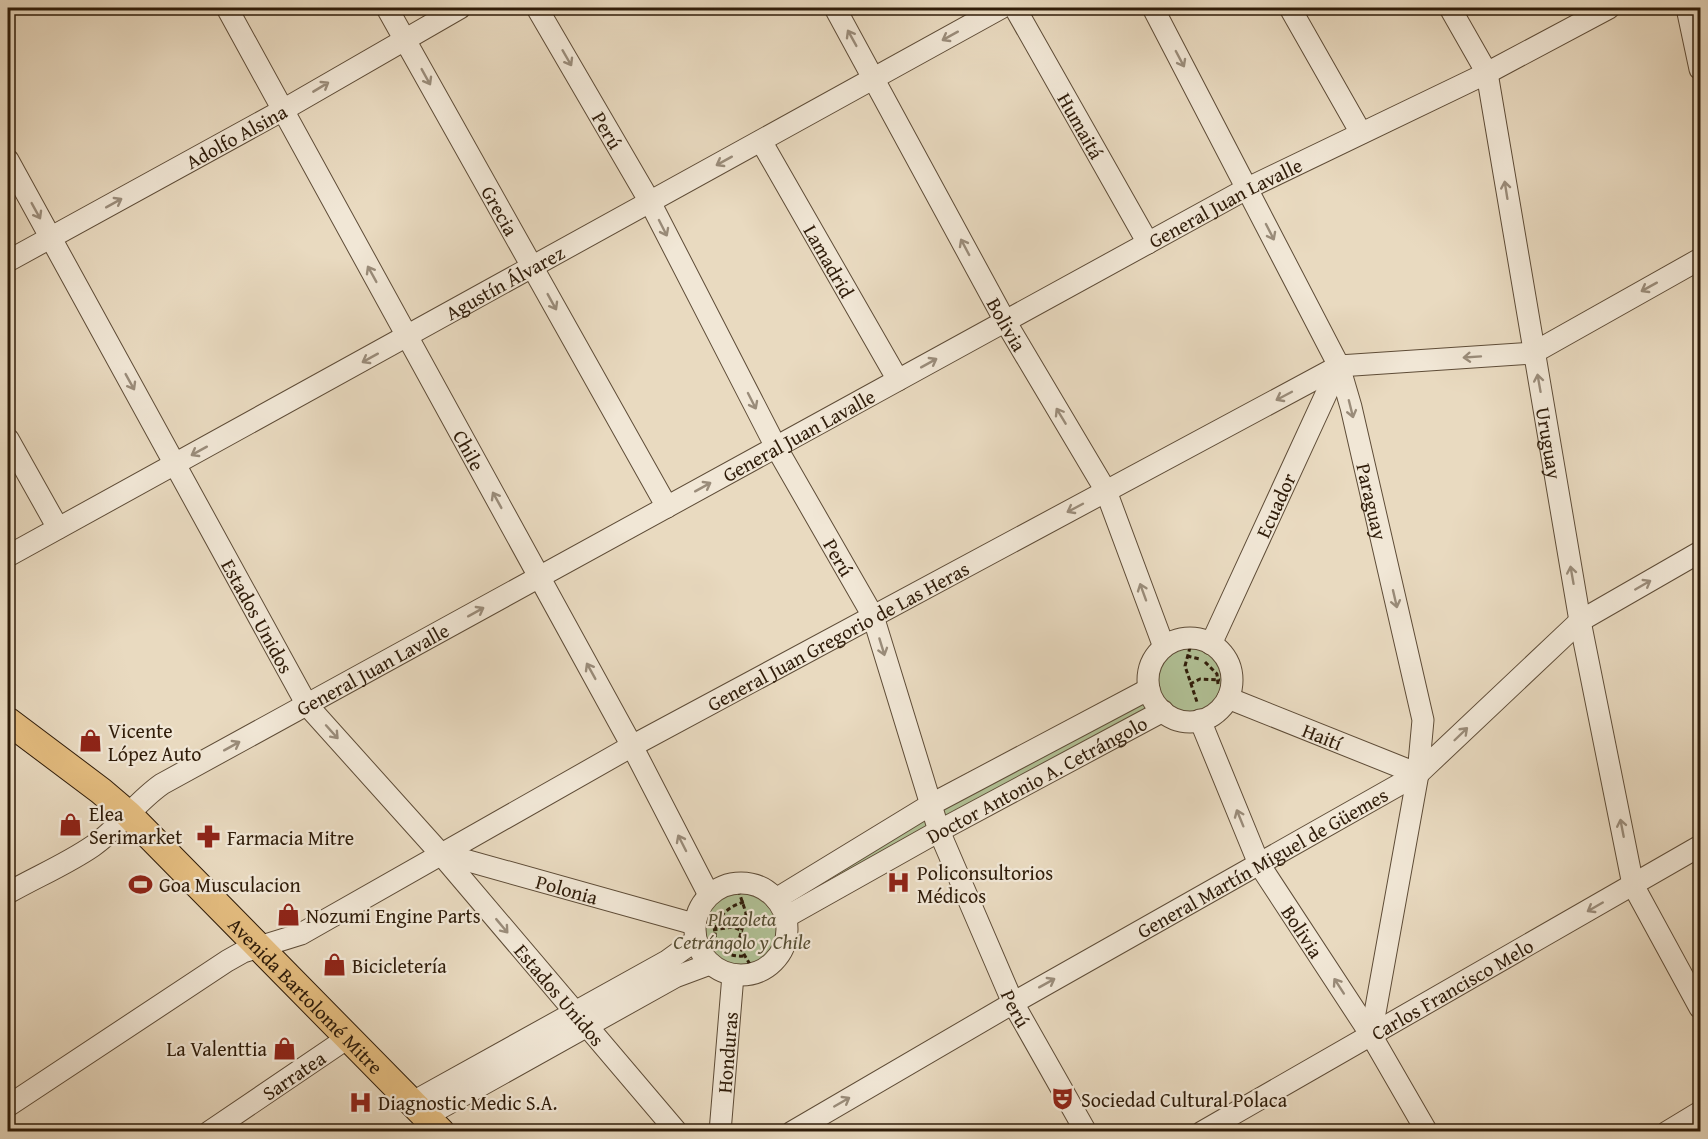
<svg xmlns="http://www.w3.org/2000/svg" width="1708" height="1139" viewBox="0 0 1708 1139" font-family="'Gentium Book Plus',serif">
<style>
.green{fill:#b1c196;stroke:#706e50;stroke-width:1.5}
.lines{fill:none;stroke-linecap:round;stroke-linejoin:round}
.minor-casing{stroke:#5e4c37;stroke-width:23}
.major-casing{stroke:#2f1c09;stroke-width:29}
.path{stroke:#2f1c09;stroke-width:3;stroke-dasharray:4.5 3;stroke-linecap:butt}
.minor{stroke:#f1e7d6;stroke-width:21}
.major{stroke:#e4bd80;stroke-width:27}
.oneway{stroke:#9a8c7a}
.labels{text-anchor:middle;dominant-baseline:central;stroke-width:4.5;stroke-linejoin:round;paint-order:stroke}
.street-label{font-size:20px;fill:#2f1c09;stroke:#f1e7d6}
.poi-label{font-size:20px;fill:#2f1c09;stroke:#f1e7d6;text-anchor:start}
.park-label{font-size:20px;font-style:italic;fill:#564e33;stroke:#f1e7d6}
</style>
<rect width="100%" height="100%" fill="#e9dac0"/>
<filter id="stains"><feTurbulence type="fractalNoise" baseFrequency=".00333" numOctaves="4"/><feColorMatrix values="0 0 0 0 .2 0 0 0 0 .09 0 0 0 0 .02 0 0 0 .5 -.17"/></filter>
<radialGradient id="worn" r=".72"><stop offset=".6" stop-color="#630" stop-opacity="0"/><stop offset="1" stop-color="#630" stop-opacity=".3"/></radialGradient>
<g class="green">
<circle cx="1190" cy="680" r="34"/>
<polygon points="1149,689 1163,711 782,907 930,805"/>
<circle cx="742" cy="929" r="41"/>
</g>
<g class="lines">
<defs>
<g id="minor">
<path id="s1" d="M227 8 632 746 709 895"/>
<path id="s2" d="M387 8 667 507"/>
<path id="s3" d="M537 8 650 202 776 447 873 616 939 831 1013 1003 1086 1132"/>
<path id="s4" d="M835 8 1005 321 1106 491 1164 647"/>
<path id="s5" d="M1015 8 1148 243"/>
<path id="s6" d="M1153 8 1339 366 1351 407 1423 720 1418 774 1371 1035"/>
<polyline points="1290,8 1361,133"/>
<path id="s7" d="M1450 8 1487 73 1580 621 1633 885 1700 1008"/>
<polyline points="1687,8 1700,69"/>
<path id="s8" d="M761 141 898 380"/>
<path id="s9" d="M8 160 307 705 440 853 677 1132"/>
<path id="s10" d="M8 261 283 110 460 8"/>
<polyline points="8,439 58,528"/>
<path id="s11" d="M8 556 1001 8"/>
<circle cx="1190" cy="680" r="42"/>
<path id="s12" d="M1211 644 1339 366"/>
<path id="s13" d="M1228 698 1418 774"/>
<path id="s14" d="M1200 720 1259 864 1371 1035 1427 1132"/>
<path id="s15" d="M440 853 694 924"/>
<circle cx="741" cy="929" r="46"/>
<path id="s16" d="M8 893C36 877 67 864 93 846 119 828 136 802 162 784L1248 188 1487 73 1609 8"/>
<polyline points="776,899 930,805 1149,689"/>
<path id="s17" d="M786 917 939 831 1163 711"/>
<polyline points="413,1102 667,961 696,940"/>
<path id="s18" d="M8 1106 227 961 243 952 301 934 632 746 1339 366 1533 353 1700 259"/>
<polyline points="426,1116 675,977 710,964"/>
<path id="s19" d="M209 1132 349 1037"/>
<path id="s20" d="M720 1132 733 975"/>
<path id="s21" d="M792 1132 1013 1003 1418 774 1580 621 1700 552"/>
<path id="s22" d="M1202 1132 1700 846"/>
<polyline points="1667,1132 1700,1112"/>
</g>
<g id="major">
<path id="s23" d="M8 721 101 791 128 814 441 1132"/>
</g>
</defs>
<use href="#minor" class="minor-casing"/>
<use href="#major" class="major-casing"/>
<g class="path">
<polyline points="1192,640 1185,666 1197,702"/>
<polyline points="1187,656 1200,659"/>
<polyline points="1205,662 1217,674 1218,684"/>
<polyline points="1190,684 1200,679 1220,680"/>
<polyline points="736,883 746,913 738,944 755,973"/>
<path d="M744 902C704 913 707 959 744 956"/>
<polyline points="713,930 733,927 743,931"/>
</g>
<use href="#minor" class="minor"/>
<use href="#major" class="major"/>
</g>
<defs><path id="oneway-shaft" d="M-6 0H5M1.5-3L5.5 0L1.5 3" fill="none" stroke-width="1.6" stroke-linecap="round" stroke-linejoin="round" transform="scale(1.5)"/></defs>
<g class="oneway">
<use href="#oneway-shaft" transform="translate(950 36) rotate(151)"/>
<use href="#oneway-shaft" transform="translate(852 38) rotate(-119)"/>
<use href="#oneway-shaft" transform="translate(567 58) rotate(60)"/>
<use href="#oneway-shaft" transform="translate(1180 59) rotate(62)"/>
<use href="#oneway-shaft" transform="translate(426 77) rotate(61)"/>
<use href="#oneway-shaft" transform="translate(321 87) rotate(-31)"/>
<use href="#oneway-shaft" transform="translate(724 161) rotate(151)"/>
<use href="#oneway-shaft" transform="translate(1506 190) rotate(-99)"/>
<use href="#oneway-shaft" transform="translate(114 203) rotate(-29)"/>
<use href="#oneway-shaft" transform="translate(36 211) rotate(61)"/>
<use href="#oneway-shaft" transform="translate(663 228) rotate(63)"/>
<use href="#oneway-shaft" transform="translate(1270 232) rotate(63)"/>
<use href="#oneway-shaft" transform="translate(965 247) rotate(-118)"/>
<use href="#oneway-shaft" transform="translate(372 274) rotate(-119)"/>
<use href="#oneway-shaft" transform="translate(1649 287) rotate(151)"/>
<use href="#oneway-shaft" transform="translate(552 302) rotate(61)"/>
<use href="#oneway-shaft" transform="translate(1472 357) rotate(176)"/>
<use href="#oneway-shaft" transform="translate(370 358) rotate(151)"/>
<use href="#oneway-shaft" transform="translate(929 363) rotate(-29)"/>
<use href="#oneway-shaft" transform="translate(130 382) rotate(61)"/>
<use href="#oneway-shaft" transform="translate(1539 383) rotate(-100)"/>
<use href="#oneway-shaft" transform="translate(1284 396) rotate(152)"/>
<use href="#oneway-shaft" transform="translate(752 401) rotate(63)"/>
<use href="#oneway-shaft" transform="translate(1351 409) rotate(76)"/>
<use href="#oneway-shaft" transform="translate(1061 416) rotate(-121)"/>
<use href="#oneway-shaft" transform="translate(199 451) rotate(151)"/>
<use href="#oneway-shaft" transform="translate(703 487) rotate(-29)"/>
<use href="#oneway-shaft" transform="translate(497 500) rotate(-119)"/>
<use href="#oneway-shaft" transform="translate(1075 508) rotate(152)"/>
<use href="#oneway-shaft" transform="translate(1572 575) rotate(-100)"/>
<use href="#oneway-shaft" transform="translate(1643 585) rotate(-30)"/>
<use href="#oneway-shaft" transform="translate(1143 592) rotate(-110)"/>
<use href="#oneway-shaft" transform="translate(1395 599) rotate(77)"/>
<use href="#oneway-shaft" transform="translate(476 612) rotate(-29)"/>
<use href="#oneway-shaft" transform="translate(882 647) rotate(73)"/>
<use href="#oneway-shaft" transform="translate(591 671) rotate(-119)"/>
<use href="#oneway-shaft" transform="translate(332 732) rotate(48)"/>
<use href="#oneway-shaft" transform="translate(1461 734) rotate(-44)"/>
<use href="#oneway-shaft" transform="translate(232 746) rotate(-29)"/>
<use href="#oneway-shaft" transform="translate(1240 818) rotate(-112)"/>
<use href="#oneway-shaft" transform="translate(1622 828) rotate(-101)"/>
<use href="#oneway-shaft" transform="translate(682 843) rotate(-117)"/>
<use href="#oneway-shaft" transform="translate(1595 907) rotate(150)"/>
<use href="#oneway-shaft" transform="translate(502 926) rotate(50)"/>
<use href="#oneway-shaft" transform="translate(1047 983) rotate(-29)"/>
<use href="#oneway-shaft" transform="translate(1339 986) rotate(-123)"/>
<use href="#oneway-shaft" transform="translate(842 1102) rotate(-30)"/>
</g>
<defs>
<symbol id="shop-bare" viewBox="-9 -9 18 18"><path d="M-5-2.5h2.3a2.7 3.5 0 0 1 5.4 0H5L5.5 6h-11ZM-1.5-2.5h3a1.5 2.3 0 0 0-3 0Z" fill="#8f2418" stroke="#f1e7d6" stroke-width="2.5" paint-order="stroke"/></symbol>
<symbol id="pharmacy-bare" viewBox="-9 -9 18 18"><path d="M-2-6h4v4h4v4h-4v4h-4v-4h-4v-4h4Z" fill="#8f2418" stroke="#f1e7d6" stroke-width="2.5" paint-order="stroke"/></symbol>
<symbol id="hospital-bare" viewBox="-9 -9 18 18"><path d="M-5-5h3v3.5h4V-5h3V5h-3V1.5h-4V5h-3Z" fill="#8f2418" stroke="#f1e7d6" stroke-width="2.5" paint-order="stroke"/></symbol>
<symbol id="stadium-bare" viewBox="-9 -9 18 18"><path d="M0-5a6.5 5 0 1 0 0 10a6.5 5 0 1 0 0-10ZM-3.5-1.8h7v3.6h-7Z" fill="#8f2418" stroke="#f1e7d6" stroke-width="2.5" paint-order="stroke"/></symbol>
<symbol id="theatre-bare" viewBox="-9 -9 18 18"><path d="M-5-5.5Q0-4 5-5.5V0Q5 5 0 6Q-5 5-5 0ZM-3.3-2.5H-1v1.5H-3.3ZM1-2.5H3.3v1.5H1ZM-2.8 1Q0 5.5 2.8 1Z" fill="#8f2418" stroke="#f1e7d6" stroke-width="2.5" paint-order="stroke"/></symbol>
</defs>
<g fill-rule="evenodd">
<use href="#shop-bare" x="74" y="724" width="33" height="33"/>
<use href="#shop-bare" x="54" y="808" width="33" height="33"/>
<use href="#pharmacy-bare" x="192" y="820" width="33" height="33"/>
<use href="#hospital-bare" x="882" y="866" width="33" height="33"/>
<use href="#stadium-bare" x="124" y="868" width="33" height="33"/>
<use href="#shop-bare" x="272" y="898" width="33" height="33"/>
<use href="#shop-bare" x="318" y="948" width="33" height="33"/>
<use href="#shop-bare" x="268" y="1032" width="33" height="33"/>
<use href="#theatre-bare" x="1046" y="1082" width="33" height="33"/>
<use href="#hospital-bare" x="344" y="1086" width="33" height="33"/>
</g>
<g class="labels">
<g class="street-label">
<text stroke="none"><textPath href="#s5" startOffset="135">Humaitá</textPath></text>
<text stroke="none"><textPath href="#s3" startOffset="141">Perú</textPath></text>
<text stroke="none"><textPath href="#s10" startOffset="260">Adolfo Alsina</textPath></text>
<text stroke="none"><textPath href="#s16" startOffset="1402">General Juan Lavalle</textPath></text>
<text stroke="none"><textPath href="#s2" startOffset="232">Grecia</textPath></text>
<text stroke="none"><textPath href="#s8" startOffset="138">Lamadrid</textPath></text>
<text stroke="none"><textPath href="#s11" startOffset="567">Agustín Álvarez</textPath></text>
<text stroke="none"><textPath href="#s4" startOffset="360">Bolivia</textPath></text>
<text stroke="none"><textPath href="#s16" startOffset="916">General Juan Lavalle</textPath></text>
<text stroke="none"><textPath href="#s7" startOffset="450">Uruguay</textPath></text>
<text stroke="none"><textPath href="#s1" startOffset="504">Chile</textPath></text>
<text stroke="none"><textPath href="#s6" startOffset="543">Paraguay</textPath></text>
<text stroke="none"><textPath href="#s12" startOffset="153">Ecuador</textPath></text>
<text stroke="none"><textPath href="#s3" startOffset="627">Perú</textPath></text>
<text stroke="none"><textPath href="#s9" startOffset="520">Estados Unidos</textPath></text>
<text stroke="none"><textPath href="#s18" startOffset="956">General Juan Gregorio de Las Heras</textPath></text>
<text stroke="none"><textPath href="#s16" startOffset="430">General Juan Lavalle</textPath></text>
<text stroke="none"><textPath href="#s13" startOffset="102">Haití</textPath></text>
<text stroke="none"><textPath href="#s17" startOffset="286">Doctor Antonio A. Cetrángolo</textPath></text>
<text stroke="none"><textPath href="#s21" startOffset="542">General Martín Miguel de Güemes</textPath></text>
<text stroke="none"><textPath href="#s15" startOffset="132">Polonia</textPath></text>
<text stroke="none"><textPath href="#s14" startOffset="236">Bolivia</textPath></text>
<text stroke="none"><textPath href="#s22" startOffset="288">Carlos Francisco Melo</textPath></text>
<text stroke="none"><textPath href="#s23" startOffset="406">Avenida Bartolomé Mitre</textPath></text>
<text stroke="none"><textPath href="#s9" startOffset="1006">Estados Unidos</textPath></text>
<text stroke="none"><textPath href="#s3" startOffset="1113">Perú</textPath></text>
<text stroke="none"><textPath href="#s20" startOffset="80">Honduras</textPath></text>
<text stroke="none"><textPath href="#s19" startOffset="102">Sarratea</textPath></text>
</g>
<g class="poi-label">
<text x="108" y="730">Vicente<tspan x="108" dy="23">López Auto</tspan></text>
<text x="89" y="813">Elea<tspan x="89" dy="23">Serimarket</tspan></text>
<text x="227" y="837">Farmacia Mitre</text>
<text x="917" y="872">Policonsultorios<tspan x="917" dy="23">Médicos</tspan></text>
<text x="159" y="884">Goa Musculacion</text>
<text x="306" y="915">Nozumi Engine Parts</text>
<text x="352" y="965">Bicicletería</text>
<text x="267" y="1048" text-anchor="end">La Valenttia</text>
<text x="1081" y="1099">Sociedad Cultural Polaca</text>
<text x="378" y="1102">Diagnostic Medic S.A.</text>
</g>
<g class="park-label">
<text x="742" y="918">Plazoleta<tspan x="742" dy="23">Cetrángolo y Chile</tspan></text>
</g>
</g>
<rect width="1708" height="1139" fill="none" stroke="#e9dac0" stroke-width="30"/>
<rect x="9" y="9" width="1690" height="1121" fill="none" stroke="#2f1c09" stroke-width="3"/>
<rect x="15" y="15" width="1678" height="1109" fill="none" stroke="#2f1c09" stroke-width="1.5"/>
<rect width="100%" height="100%" filter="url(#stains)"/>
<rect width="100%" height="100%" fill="url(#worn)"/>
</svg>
